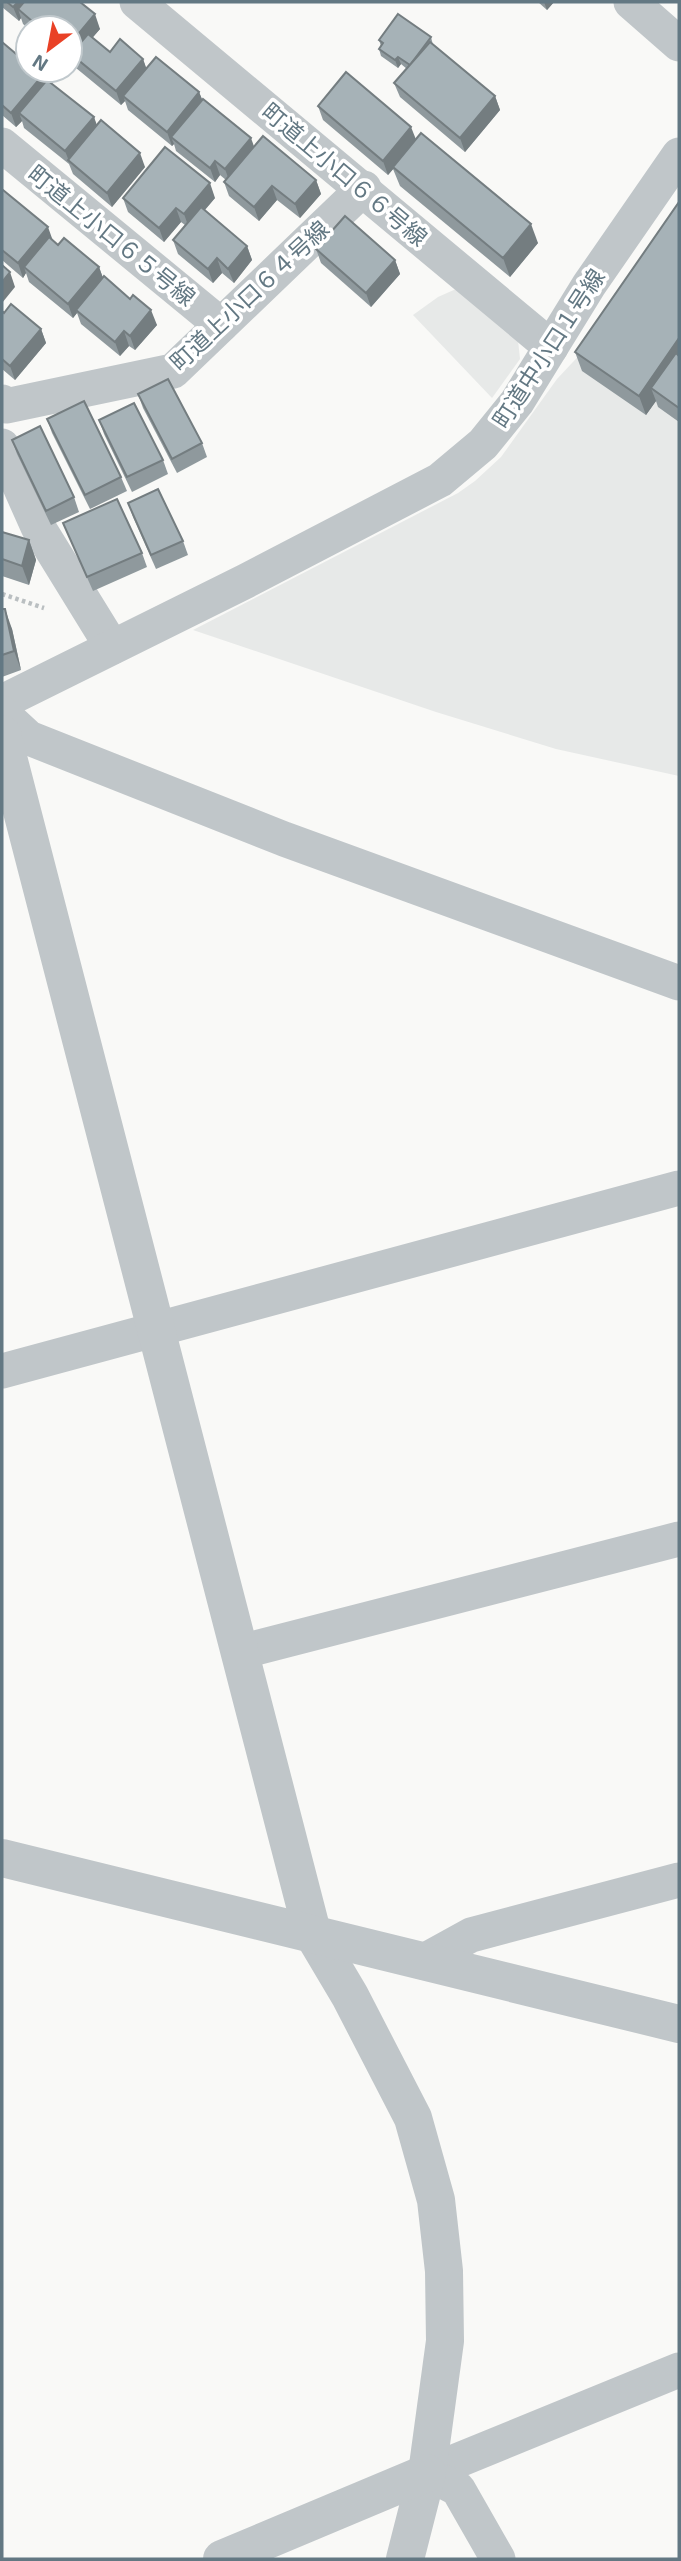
<svg xmlns="http://www.w3.org/2000/svg" width="681" height="2561" viewBox="0 0 681 2561" font-family="'Exo 2','Noto Sans JP',sans-serif">
<style>
.built{fill:#e7e9e8}
.lines{fill:none;stroke-linecap:round;stroke-linejoin:round}
.path{stroke:#babfc1;stroke-width:4.5;stroke-dasharray:3.5 3.5;stroke-linecap:butt}
.minor{stroke:#c0c6c9;stroke-width:35}
.tertiary{stroke:#c0c6c9;stroke-width:38}
.wall{fill:#8f999d}
.shaded-wall{fill:#747d80}
.building{fill:#a6b2b7;stroke:#747d80;stroke-width:2}
.labels{text-anchor:middle;dominant-baseline:central;stroke-width:7;stroke-linejoin:round;paint-order:stroke}
.street-label{font-size:23px;fill:#637883;stroke:#fff}
</style>
<rect width="100%" height="100%" fill="#f9f9f7"/>
<g class="built">
<polygon points="679,214 679,776 556,749 436,712 193,630 458,493 475,481 501,457 557,379 587,347"/>
<polygon points="456,289 518,340 520,359 492,398 413,315 438,297"/>
</g>
<g class="lines">
<polyline class="path" points="2,594 44,608"/>
<g class="minor">
<polyline points="137,2 551,347"/>
<polyline points="631,2 679,44"/>
<polyline points="2,145 221,325"/>
<polyline points="2,402 6,406 173,371 364,188"/>
<polyline points="2,446 38,527 112,647"/>
<polyline points="2,702 246,581 440,480 483,444 517,402 589,285 679,155"/>
<polyline points="2,713 29,738 284,839 679,983"/>
<polyline points="2,1371 679,1188"/>
<polyline points="240,1652 679,1539"/>
<polyline points="422,1962 471,1935 679,1880"/>
<polyline points="427,2473 679,2370"/>
<polyline points="427,2473 458,2489 498,2559"/>
</g>
<g class="tertiary">
<polyline points="2,734 312,1932 350,1996 413,2118 436,2200 444,2271 445,2341 427,2473 405,2559"/>
<polyline points="2,1858 679,2024"/>
<polyline points="222,2559 427,2473"/>
</g>
</g>
<g class="wall">
<polygon points="2,2 80,2 100,29 92,38 110,52 143,59 146,68 199,92 202,100 254,147 316,180 321,194 300,218 277,200 259,221 229,196 224,182 226,180 220,175 215,182 176,151 174,144 172,146 128,110 125,101 121,105 76,68 73,60 70,63 70,28 28,28 23,24 21,18 19,21 2,7"/>
<polygon points="538,2 554,2 547,10"/>
<polygon points="431,37 433,45 495,96 500,110 465,152 400,97 394,83 407,69 401,64 398,68 381,56 379,49 381,46 379,40"/>
<polygon points="2,42 45,83 94,117 96,125 145,167 112,207 73,174 69,164 24,128 22,121 16,127 2,115"/>
<polygon points="318,106 416,139 538,243 510,277 400,186 393,169 388,175 323,120"/>
<polygon points="2,191 58,245 99,267 103,278 157,325 135,350 129,346 120,356 81,324 77,313 73,318 29,282 26,273 23,278 2,260"/>
<polygon points="123,198 215,198 205,210 247,246 252,260 234,283 222,273 213,283 178,254 173,240 185,225 181,222 164,242 128,212"/>
<polygon points="679,202 679,422 658,407 656,401 646,415 582,371 575,352"/>
<polygon points="316,249 395,260 400,274 371,307 321,263"/>
<polygon points="2,311 41,329 46,343 15,380 2,369"/>
<polygon points="138,394 202,443 207,457 177,473 143,408"/>
<polygon points="47,419 121,477 127,491 90,509 52,433"/>
<polygon points="99,420 163,460 168,474 132,492 104,434"/>
<polygon points="12,440 74,497 79,512 51,525 17,454"/>
<polygon points="128,503 183,541 188,555 156,569 133,517"/>
<polygon points="63,523 142,553 147,567 93,591"/>
<polygon points="2,532 29,540 36,560 29,585 2,576"/>
<polygon points="2,609 12,629 21,670 2,677"/>
</g>
<g class="shaded-wall">
<polygon points="18,2 34,2 18,9 21,18 19,21 13,7"/>
<polygon points="544,2 554,2 547,10"/>
<polygon points="95,14 100,29 76,57 71,54 73,60 70,63 70,44"/>
<polygon points="398,57 401,64 398,68 395,60"/>
<polygon points="143,59 148,73 123,96 125,101 121,105 116,91"/>
<polygon points="42,76 47,90 19,113 22,121 16,127 11,113"/>
<polygon points="199,92 205,106 171,137 174,144 172,146 167,132"/>
<polygon points="495,96 500,110 465,152 460,138"/>
<polygon points="94,117 99,131 69,161 65,151"/>
<polygon points="411,127 417,142 388,175 383,161"/>
<polygon points="251,138 256,152 230,183 225,169"/>
<polygon points="140,153 145,167 112,207 107,193"/>
<polygon points="215,161 220,175 215,182 210,168"/>
<polygon points="316,180 321,194 300,218 295,204"/>
<polygon points="210,183 215,198 189,228 184,214"/>
<polygon points="272,186 277,200 259,221 254,207"/>
<polygon points="176,208 181,222 164,242 159,228"/>
<polygon points="531,224 538,243 510,277 503,258"/>
<polygon points="48,227 53,241 24,267 26,273 23,278 18,263"/>
<polygon points="247,246 252,260 234,283 228,269"/>
<polygon points="217,258 222,273 213,283 208,269"/>
<polygon points="395,260 400,274 371,307 366,293"/>
<polygon points="99,267 104,281 76,310 77,313 73,318 68,304"/>
<polygon points="10,272 15,287 2,303 2,282"/>
<polygon points="151,310 157,325 135,350 130,336"/>
<polygon points="41,329 46,343 15,380 10,366"/>
<polygon points="124,331 129,346 120,356 115,342"/>
<polygon points="679,338 679,368 651,388 656,401 646,415 639,396"/>
<polygon points="29,540 36,560 29,585 22,566"/>
<polygon points="5,609 12,629 21,670 14,651"/>
</g>
<g class="building">
<polygon points="7,2 18,2 13,7"/>
<polygon points="24,2 80,2 95,14 70,44 70,28 40,28 18,9"/>
<polygon points="398,14 431,37 410,65 398,57 395,60 379,49 383,43 379,40"/>
<polygon points="88,34 110,52 120,39 143,59 116,91 71,54"/>
<polygon points="2,42 28,64 28,70 35,70 42,76 11,113 2,105"/>
<polygon points="430,42 495,96 460,138 394,83"/>
<polygon points="156,57 199,92 167,132 123,96"/>
<polygon points="346,72 411,127 383,161 318,106"/>
<polygon points="47,80 94,117 65,151 19,113"/>
<polygon points="203,99 251,138 225,169 215,161 210,168 171,137"/>
<polygon points="101,120 140,153 107,193 68,160"/>
<polygon points="421,133 531,224 503,258 393,167"/>
<polygon points="263,136 316,180 295,204 272,186 254,207 224,182"/>
<polygon points="165,147 210,183 184,214 176,208 159,228 123,198"/>
<polygon points="3,190 48,227 18,263 2,250 2,191"/>
<polygon points="679,202 679,338 639,396 575,352"/>
<polygon points="201,207 247,246 228,269 217,258 208,269 173,240"/>
<polygon points="345,216 395,260 366,293 316,249"/>
<polygon points="49,237 58,245 64,238 99,267 68,304 24,267"/>
<polygon points="2,265 10,272 2,282"/>
<polygon points="104,276 130,299 133,295 151,310 130,336 124,331 115,342 76,310"/>
<polygon points="11,304 41,329 10,366 2,359 2,311 4,313"/>
<polygon points="676,353 679,356 679,408 651,388"/>
<polygon points="168,379 202,443 172,459 138,394"/>
<polygon points="84,401 121,477 85,495 47,419"/>
<polygon points="134,403 163,460 127,477 99,420"/>
<polygon points="40,426 74,497 46,511 12,440"/>
<polygon points="158,489 183,541 151,555 128,503"/>
<polygon points="117,499 142,553 87,577 63,523"/>
<polygon points="2,532 29,540 22,566 2,559"/>
<polygon points="2,609 5,609 14,651 2,655"/>
</g>
<g class="labels">
<g class="street-label">
<text transform="translate(345 174) rotate(40)">町道上小口６６号線</text>
<text transform="translate(112 235) rotate(39)">町道上小口６５号線</text>
<text transform="translate(249 295) rotate(-43)">町道上小口６４号線</text>
<text transform="translate(548 348) rotate(-57)">町道中小口１号線</text>
</g>
</g>
<rect width="681" height="2561" fill="none" stroke="#637883" stroke-width="7"/>
<g transform="translate(49 49) rotate(212)"><circle r="33" fill="#ffffff" stroke="#c1c9cd" stroke-width="2"/>
<path d="M0-5L12 26L0 18L-12 26Z" fill="#e94126"/>
<text y="-10" font-size="19" font-weight="bold" text-anchor="middle" fill="#637883">N</text>
</g>
</svg>
